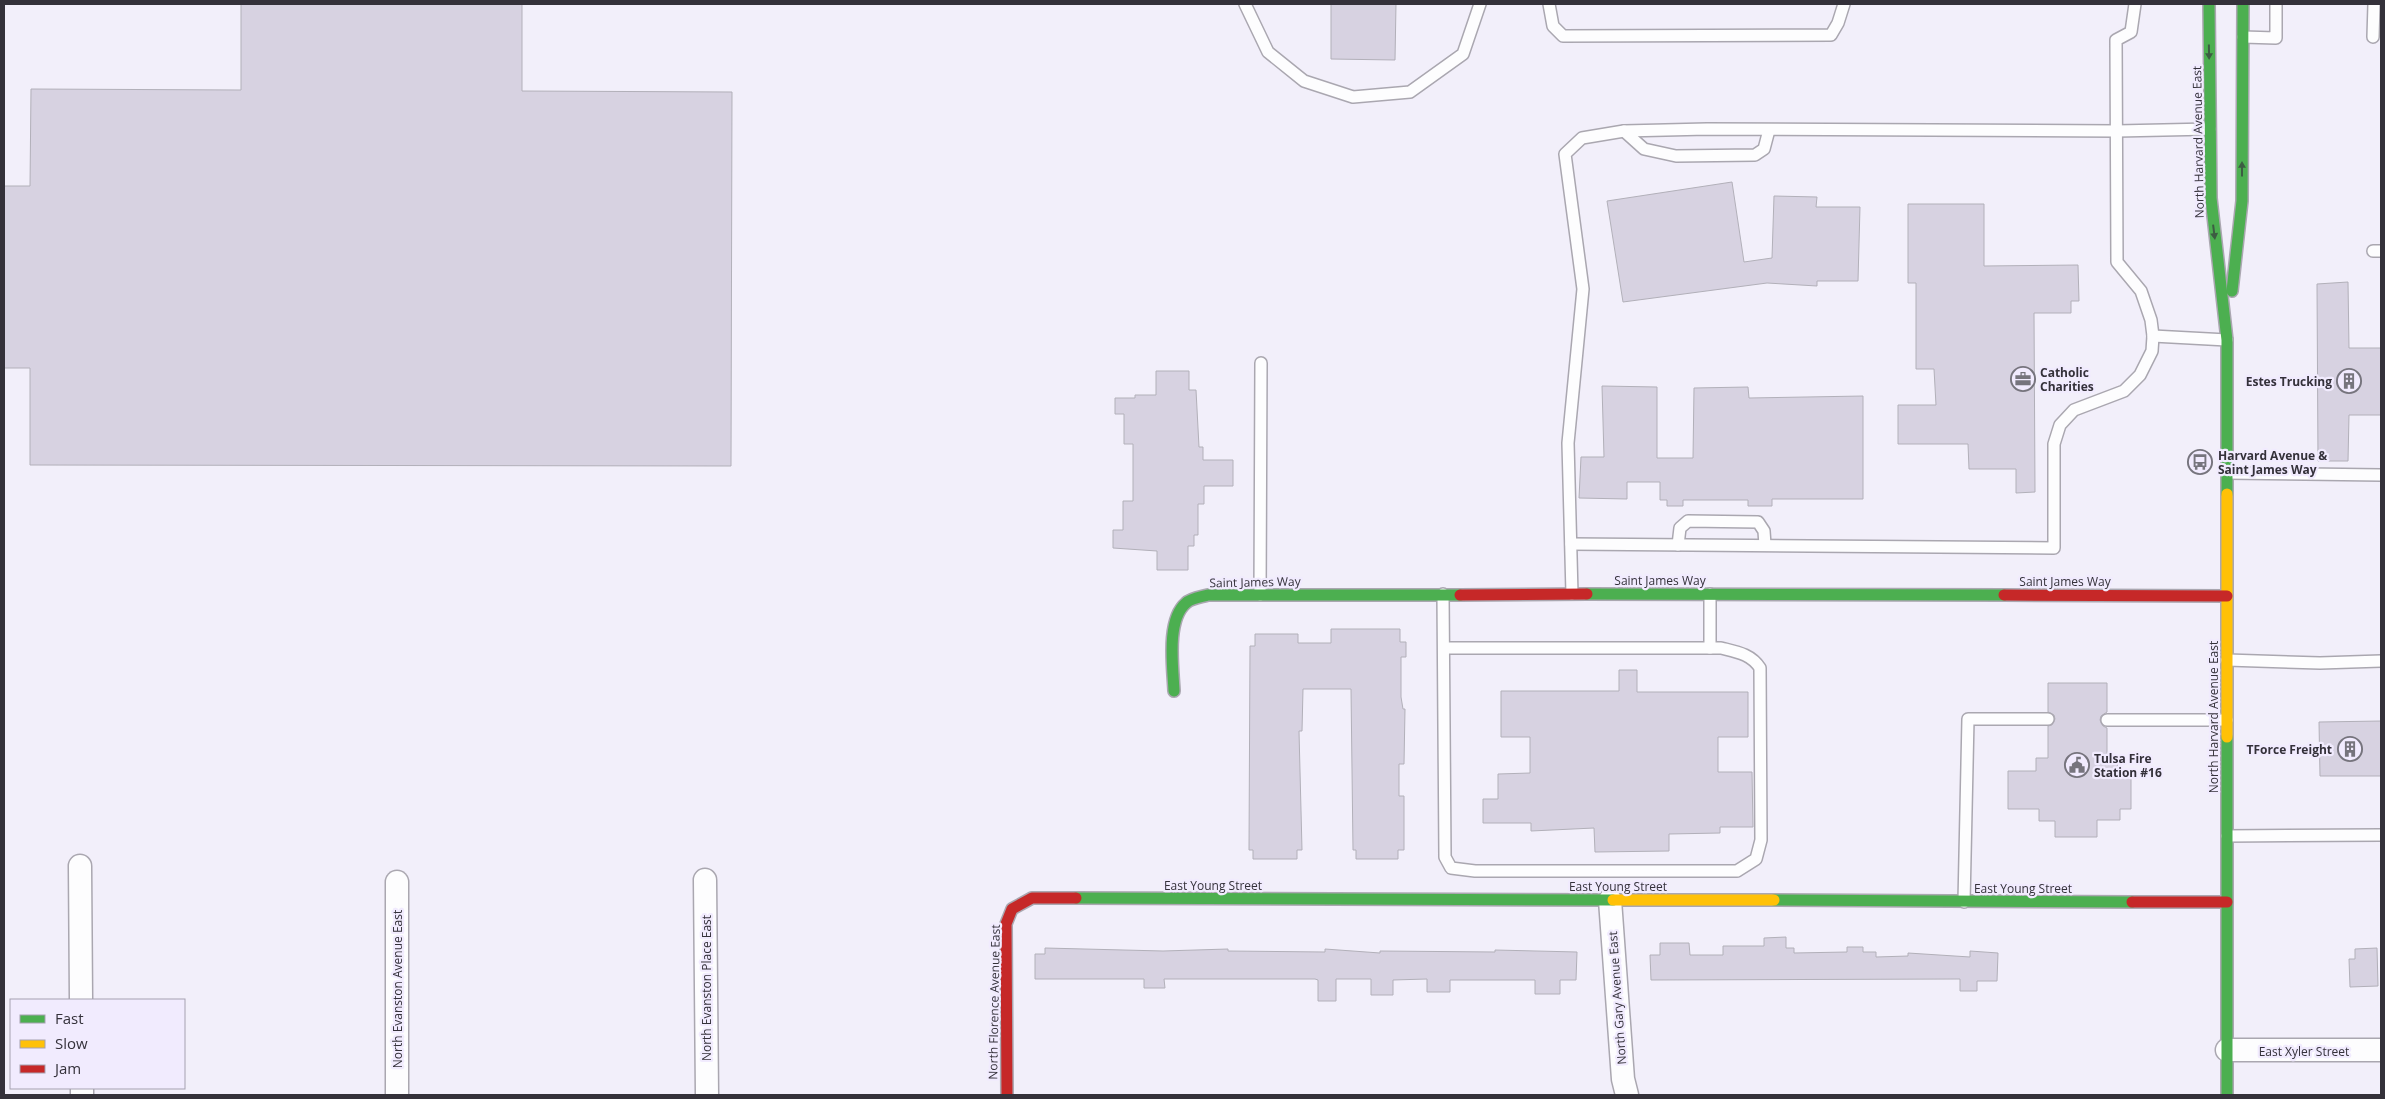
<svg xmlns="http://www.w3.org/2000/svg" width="2385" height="1099" viewBox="0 0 2385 1099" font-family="'Open Sans',sans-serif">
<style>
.building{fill:#d7d2e1;stroke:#b2b0b9}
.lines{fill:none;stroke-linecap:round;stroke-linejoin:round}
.lane-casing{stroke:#aaa7b0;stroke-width:14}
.street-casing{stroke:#aaa7b0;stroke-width:25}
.fast-casing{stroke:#aaa7b0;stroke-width:14}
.slow-casing{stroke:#aaa7b0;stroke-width:14}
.jam-casing{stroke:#aaa7b0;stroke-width:14}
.lane{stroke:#fdfdfe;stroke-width:11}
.street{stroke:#fdfdfe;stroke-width:22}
.fast{stroke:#4caf50;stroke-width:11}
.slow{stroke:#ffc107;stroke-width:11}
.jam{stroke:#c62828;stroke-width:11}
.oneway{fill:#3c5d42}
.labels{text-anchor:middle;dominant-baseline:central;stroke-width:4.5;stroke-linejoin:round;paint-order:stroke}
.street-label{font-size:12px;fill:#34313a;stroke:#f1ebfe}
.poi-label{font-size:12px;font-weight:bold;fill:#34313a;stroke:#f1ebfe;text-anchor:start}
</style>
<rect width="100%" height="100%" fill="#f2effa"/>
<g class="building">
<polygon points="241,4 522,4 522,91 732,92 731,466 30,465 30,368 4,368 4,186 30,186 31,89 241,90"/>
<polygon points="1331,4 1396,4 1395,60 1331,59"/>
<polygon points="1732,182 1744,262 1772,258 1774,196 1817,197 1816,207 1860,207 1858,281 1817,281 1817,286 1767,283 1623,302 1607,201"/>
<polygon points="1908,204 1984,204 1984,266 2078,265 2079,301 2071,301 2071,313 2034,313 2035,492 2016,493 2016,469 1969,469 1968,444 1898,444 1898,405 1936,405 1934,369 1916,369 1916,283 1908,283"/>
<polygon points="2348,282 2349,348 2381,348 2381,415 2349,415 2348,461 2318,461 2317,284"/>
<polygon points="1156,371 1189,371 1189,390 1196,390 1199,447 1203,447 1203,460 1233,460 1233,486 1204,486 1204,504 1198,504 1198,535 1194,535 1194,546 1188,546 1188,570 1157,570 1157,551 1113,548 1113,530 1123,530 1123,501 1133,501 1133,444 1124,444 1124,414 1115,414 1115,398 1135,398 1135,395 1156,395"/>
<polygon points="1602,386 1657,387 1657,458 1693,458 1694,388 1748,387 1749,398 1863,396 1863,499 1772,499 1772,506 1748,506 1748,500 1683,500 1683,506 1667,506 1667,500 1660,500 1660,482 1627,482 1627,499 1579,498 1581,457 1604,457"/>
<polygon points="1331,629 1400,629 1400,642 1406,642 1406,657 1401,657 1401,697 1403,709 1405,709 1404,764 1399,764 1399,796 1404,796 1404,850 1398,850 1398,859 1356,859 1356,850 1353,850 1351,689 1303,689 1302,731 1299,731 1302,850 1297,850 1297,859 1253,859 1253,850 1249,850 1250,646 1255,646 1255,634 1298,634 1298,643 1331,643"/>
<polygon points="1619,670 1637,670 1637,692 1748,692 1748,737 1718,737 1718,772 1752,772 1753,827 1720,827 1720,833 1669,834 1669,851 1595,852 1594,828 1531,831 1531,823 1483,823 1483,799 1498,799 1498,774 1530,773 1530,737 1501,737 1501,691 1619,691"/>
<polygon points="2048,683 2107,683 2107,712 2101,716 2100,720 2103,726 2107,728 2107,759 2118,759 2117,773 2131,773 2131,809 2120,809 2120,820 2097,820 2097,837 2055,837 2055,821 2039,821 2039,809 2008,809 2008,771 2036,771 2036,758 2048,758 2048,726 2052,725 2055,719 2054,715 2048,712"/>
<polygon points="2381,721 2381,776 2320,776 2319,722"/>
<polygon points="1786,937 1786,948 1794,948 1794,953 1847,952 1847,947 1863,947 1863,952 1876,952 1876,957 1908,956 1908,953 1970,957 1970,951 1998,953 1997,981 1977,981 1977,991 1960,991 1960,979 1651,980 1650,955 1660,955 1660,943 1689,943 1690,955 1723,955 1723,946 1764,946 1764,938"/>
<polygon points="1045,948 1163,951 1228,949 1228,951 1325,952 1325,949 1380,953 1380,951 1495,952 1495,950 1577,952 1576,980 1560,980 1560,994 1535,994 1535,980 1450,980 1450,992 1427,992 1427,979 1393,980 1393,995 1371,995 1371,979 1336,979 1336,1001 1318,1001 1318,980 1315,979 1164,979 1165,988 1144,988 1144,979 1035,979 1035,954 1045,954"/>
<polygon points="2377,948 2378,986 2350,987 2349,959 2355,959 2355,949"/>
</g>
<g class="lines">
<defs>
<g id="lane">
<polyline points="1245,4 1268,52 1304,81 1353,97 1410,92 1463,54 1480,4"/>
<polyline points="1549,4 1553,26 1563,36 1831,35 1838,23 1844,4"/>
<polyline points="2243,37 2276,38 2276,4"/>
<polyline points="2373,37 2374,4"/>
<polyline points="1624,131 1644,149 1676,156 1755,155 1764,149 1769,130"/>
<polyline points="2373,251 2381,251"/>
<polyline points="2153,336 2227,340"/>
<polyline points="2227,473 2381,475"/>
<polyline points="1571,544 2054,548 2054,444 2060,425 2074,410 2124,391 2140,375 2152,351 2153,336 2151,320 2141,291 2117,262 2116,40 2131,32 2135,4"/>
<polyline points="1678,545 1680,528 1688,521 1758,522 1764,531 1765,545"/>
<path d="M1443 594 1445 857 1451 868 1475 871H1737L1756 859 1761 840 1760 668C1751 654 1737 652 1721 648H1444"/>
<polyline points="1572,594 1568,443 1583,289 1565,154 1582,138 1624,131 1707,129 2117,131 2210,129"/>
<polyline points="1260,595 1261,363"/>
<polyline points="1710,648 1710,594"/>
<polyline points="2227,660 2320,663 2381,661"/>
<polyline points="2107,720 2227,720"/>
<polyline points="2227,836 2381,835"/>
<polyline points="1964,902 1968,719 2048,719"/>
</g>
<g id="street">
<polyline points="80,866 81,1000"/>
<polyline points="705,880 707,1095"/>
<polyline points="1610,900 1623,1079 1627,1095"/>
<polyline points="2227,1050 2381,1050"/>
<polyline points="82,1088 82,1095"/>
<polyline points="397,1095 397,882"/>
</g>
<g id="fast">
<polyline points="2209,4 2211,198 2227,340 2227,494"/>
<polyline points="2232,291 2242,201 2243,4"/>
<polyline points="1587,594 2004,595"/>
<path d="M1174 691C1173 668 1166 620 1186 603 1191 598 1201 597 1208 595H1460"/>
<polyline points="2227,737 2227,1095"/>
<polyline points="1076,898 1613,900"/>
<polyline points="1774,900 2132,902"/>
</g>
<g id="slow">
<polyline points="2227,494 2227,737"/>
<polyline points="1613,900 1774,900"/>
</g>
<g id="jam">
<polyline points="1460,595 1587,594"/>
<polyline points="2004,595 2227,596"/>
<polyline points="2132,902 2227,902"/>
<polyline points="1007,1095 1006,924 1012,909 1032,898 1076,898"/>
</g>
</defs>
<use href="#lane" class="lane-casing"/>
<use href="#street" class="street-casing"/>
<use href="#fast" class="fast-casing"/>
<use href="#slow" class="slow-casing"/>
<use href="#jam" class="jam-casing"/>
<use href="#lane" class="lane"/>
<use href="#street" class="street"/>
<use href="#fast" class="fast"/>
<use href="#slow" class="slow"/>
<use href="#jam" class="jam"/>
</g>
<defs><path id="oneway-solid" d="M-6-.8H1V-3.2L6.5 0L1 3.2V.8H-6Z" transform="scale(1.25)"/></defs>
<g class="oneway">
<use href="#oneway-solid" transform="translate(2209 52) rotate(89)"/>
<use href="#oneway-solid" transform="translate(2242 169) rotate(-90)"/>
<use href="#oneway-solid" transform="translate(2214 232) rotate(83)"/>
</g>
<defs>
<symbol id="office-ring" viewBox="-11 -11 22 22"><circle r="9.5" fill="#f1ebfe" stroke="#76747d" stroke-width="1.5"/><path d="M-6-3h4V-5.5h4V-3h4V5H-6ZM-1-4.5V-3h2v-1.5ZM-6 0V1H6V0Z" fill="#76747d"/></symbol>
<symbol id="building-ring" viewBox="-11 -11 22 22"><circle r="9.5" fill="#f1ebfe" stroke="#76747d" stroke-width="1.5"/><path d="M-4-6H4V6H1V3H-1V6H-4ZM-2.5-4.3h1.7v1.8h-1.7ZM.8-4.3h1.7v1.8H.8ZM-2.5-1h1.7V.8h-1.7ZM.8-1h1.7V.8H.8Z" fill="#76747d"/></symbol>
<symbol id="bus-ring" viewBox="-11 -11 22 22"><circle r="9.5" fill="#f1ebfe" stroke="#76747d" stroke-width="1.5"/><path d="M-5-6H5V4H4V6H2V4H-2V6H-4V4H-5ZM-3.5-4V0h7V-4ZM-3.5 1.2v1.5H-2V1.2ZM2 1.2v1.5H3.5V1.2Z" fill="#76747d"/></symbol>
<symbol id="civic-ring" viewBox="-11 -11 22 22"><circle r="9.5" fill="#f1ebfe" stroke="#76747d" stroke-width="1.5"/><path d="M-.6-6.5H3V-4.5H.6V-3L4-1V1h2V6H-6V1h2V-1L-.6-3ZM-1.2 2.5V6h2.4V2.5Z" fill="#76747d"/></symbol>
</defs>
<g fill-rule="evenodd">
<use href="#office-ring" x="2009" y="365" width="28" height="28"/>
<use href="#building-ring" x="2335" y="367" width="28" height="28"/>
<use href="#bus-ring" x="2186" y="448" width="28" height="28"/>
<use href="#building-ring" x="2336" y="735" width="28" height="28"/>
<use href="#civic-ring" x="2063" y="751" width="28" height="28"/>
</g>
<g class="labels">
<g class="street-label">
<text transform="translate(2198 142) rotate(-91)">North Harvard Avenue East</text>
<text x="1660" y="580">Saint James Way</text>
<text x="2065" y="581">Saint James Way</text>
<text transform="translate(1255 582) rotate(-1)">Saint James Way</text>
<text transform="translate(2213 717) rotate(-90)">North Harvard Avenue East</text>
<text x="1213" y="885">East Young Street</text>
<text x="1618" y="886">East Young Street</text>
<text x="2023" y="888">East Young Street</text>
<text transform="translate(706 988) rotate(-90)">North Evanston Place East</text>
<text transform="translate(397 989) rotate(-90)">North Evanston Avenue East</text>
<text transform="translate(1617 998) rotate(-94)">North Gary Avenue East</text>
<text transform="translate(994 1002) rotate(-89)">North Florence Avenue East</text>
<text x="2304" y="1051">East Xyler Street</text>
</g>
<g class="poi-label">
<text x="2040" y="372">Catholic<tspan x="2040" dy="14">Charities</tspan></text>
<text x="2332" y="381" text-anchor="end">Estes Trucking</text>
<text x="2218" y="455">Harvard Avenue &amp;<tspan x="2218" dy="14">Saint James Way</tspan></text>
<text x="2332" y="749" text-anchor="end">TForce Freight</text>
<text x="2094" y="758">Tulsa Fire<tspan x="2094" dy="14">Station #16</tspan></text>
</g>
</g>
<rect width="2385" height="1099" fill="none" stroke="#34313a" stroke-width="10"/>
<rect x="10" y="999" width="175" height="90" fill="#f1ebfe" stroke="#a5a1b0"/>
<rect x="20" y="1015" width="25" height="8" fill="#4caf50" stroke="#a5a1b0"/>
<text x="55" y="1024" font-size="15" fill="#34313a">Fast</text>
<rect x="20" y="1040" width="25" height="8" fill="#ffc107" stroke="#a5a1b0"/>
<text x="55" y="1049" font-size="15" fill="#34313a">Slow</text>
<rect x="20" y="1065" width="25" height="8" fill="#c62828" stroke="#a5a1b0"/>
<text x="55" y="1074" font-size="15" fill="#34313a">Jam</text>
</svg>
